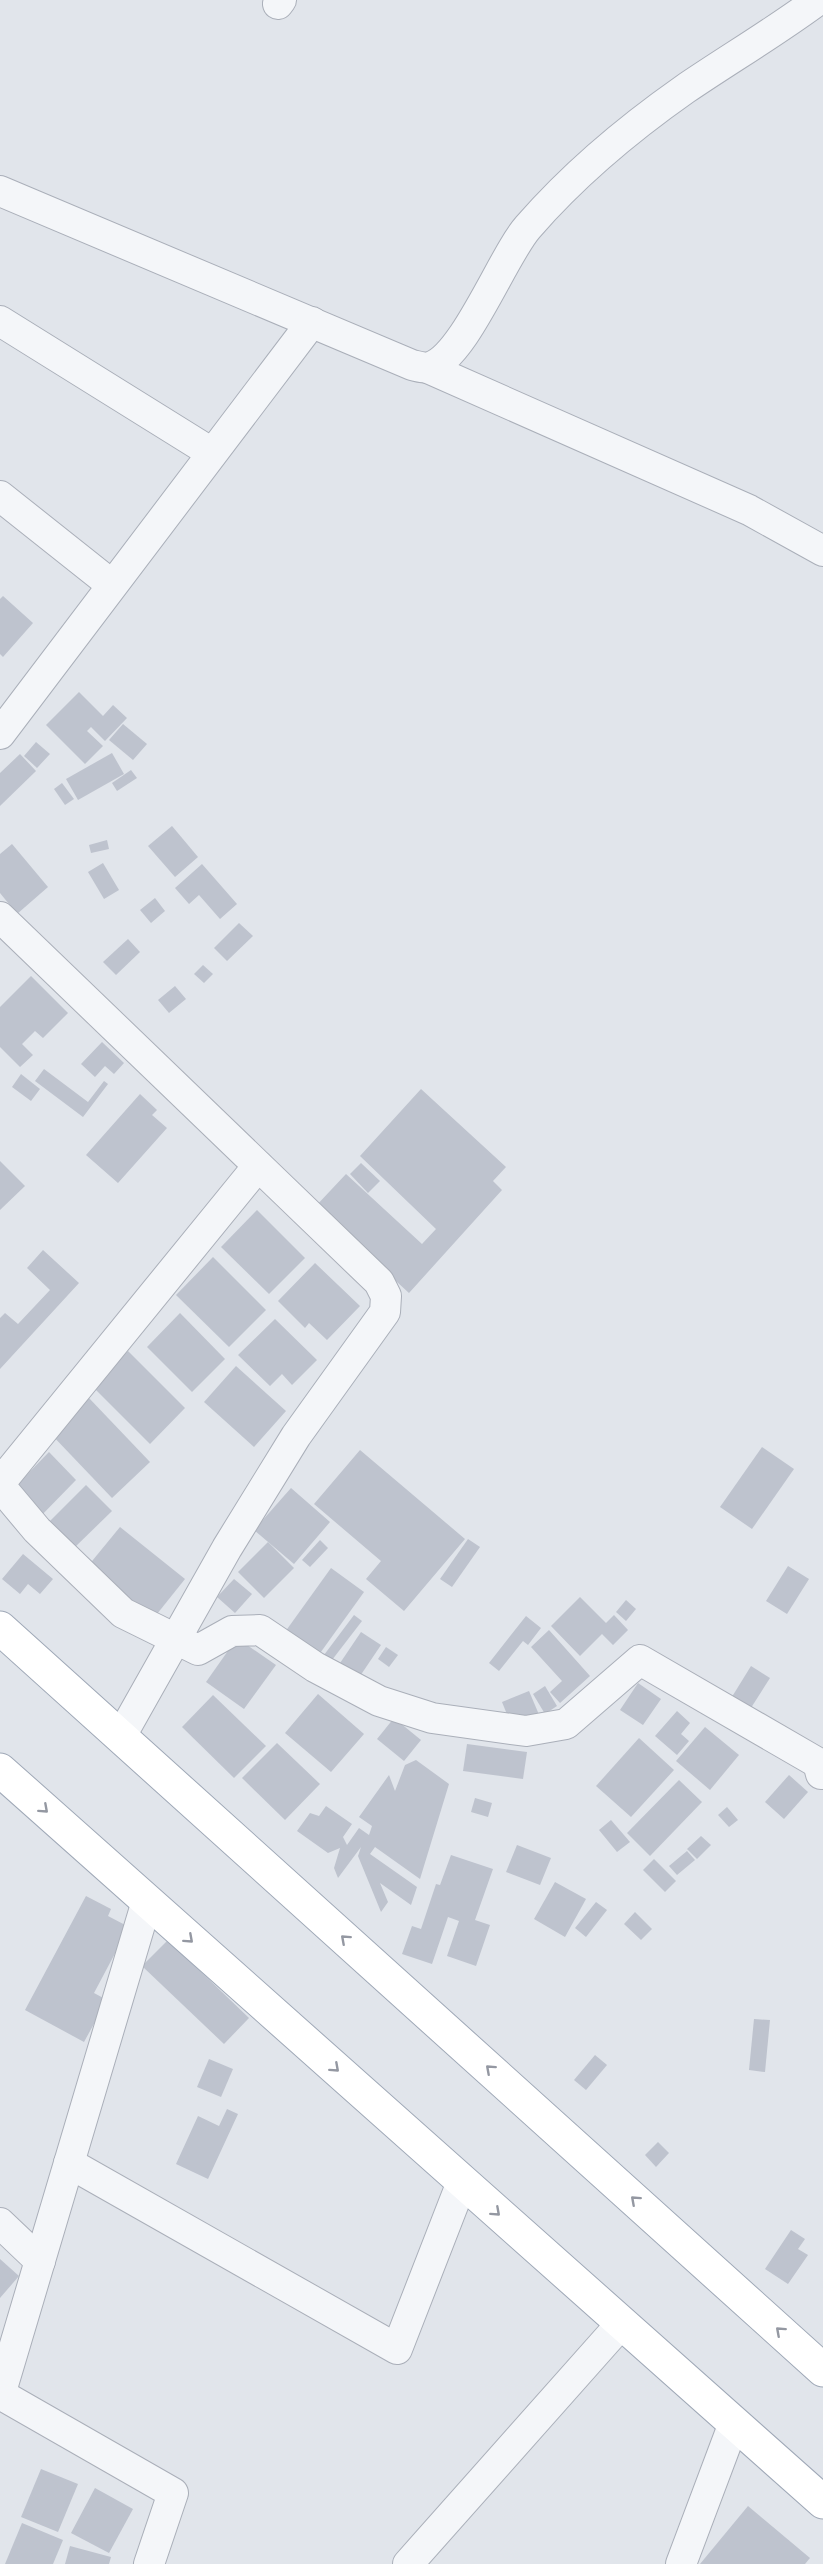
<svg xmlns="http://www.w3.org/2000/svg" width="823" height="2564" viewBox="0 0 823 2564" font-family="Mulish,sans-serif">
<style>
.building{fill:#bec3ce}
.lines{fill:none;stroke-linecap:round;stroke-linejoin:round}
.minor-casing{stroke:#aaafb9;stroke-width:32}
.major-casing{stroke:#9fa8b7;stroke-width:35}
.minor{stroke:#f4f6f9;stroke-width:30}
.major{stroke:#fff;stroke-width:33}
.oneway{stroke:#9498a2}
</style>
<rect width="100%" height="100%" fill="#e1e5eb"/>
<g class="building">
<polygon points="3,596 33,623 3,657 0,654 0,599"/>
<polygon points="79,692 103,716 113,705 127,718 105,741 91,727 87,731 103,746 85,764 46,725"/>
<polygon points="123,724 147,744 133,760 109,740"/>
<polygon points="36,742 50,754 37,768 24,756"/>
<polygon points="112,753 124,774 78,800 66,779"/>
<polygon points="20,754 36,771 0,806 0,773"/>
<polygon points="131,770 137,778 117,791 112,783"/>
<polygon points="62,783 74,799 65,805 54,789"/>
<polygon points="172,826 198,857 175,877 148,846"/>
<polygon points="107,840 109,849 91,853 89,845"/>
<polygon points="12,844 48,887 17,914 0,893 0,854"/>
<polygon points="103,863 119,890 104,899 88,872"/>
<polygon points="202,864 237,904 220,919 199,895 189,904 175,888"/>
<polygon points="155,898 165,911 151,923 140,910"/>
<polygon points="239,923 253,936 227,961 214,948"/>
<polygon points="128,939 140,952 116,975 103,962"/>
<polygon points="203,965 213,974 204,983 194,974"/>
<polygon points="31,976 68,1013 43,1038 35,1031 22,1044 33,1055 20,1067 0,1047 0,1007"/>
<polygon points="175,986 186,999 169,1013 158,1000"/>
<polygon points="102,1042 124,1063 114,1074 105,1066 95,1077 81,1064"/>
<polygon points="44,1069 88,1102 104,1081 108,1084 83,1117 35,1081"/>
<polygon points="21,1074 40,1089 31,1101 12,1087"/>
<polygon points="421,1089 506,1167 493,1181 502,1190 409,1293 315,1207 346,1174 422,1244 436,1229 360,1156"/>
<polygon points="140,1094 157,1110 152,1115 167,1128 118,1183 86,1155"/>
<polygon points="0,1161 25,1186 0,1210"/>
<polygon points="361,1163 380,1181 368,1193 350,1174"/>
<polygon points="257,1210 305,1258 269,1294 221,1247"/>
<polygon points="43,1250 79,1283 0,1369 0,1318 5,1313 18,1324 50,1290 27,1268"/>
<polygon points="213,1257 266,1310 229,1347 176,1295"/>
<polygon points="315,1263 360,1306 327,1340 309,1323 305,1328 278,1301"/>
<polygon points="180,1313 225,1359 192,1392 147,1347"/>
<polygon points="275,1319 317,1360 292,1385 282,1374 270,1386 238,1355"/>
<polygon points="128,1351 185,1408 150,1444 93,1387"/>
<polygon points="236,1366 286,1411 254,1447 204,1402"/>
<polygon points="88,1397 150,1462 112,1498 50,1433"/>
<polygon points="762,1447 794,1469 752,1529 720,1507"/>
<polygon points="360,1450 465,1539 404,1611 366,1579 381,1561 314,1504"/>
<polygon points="49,1452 76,1480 36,1521 9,1493"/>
<polygon points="86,1485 112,1511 72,1550 46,1525"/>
<polygon points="291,1488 330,1522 294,1564 254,1530"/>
<polygon points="120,1527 185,1579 153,1619 88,1566"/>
<polygon points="468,1539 480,1547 452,1587 440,1579"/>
<polygon points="320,1540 328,1548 310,1567 302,1560"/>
<polygon points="268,1542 294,1568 264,1598 238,1572"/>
<polygon points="23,1554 53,1579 40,1594 28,1584 20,1594 2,1579"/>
<polygon points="788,1566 809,1579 787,1614 766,1601"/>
<polygon points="331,1568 364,1592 318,1656 285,1632"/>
<polygon points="234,1579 252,1594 235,1613 217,1597"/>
<polygon points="580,1597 606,1623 614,1615 628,1630 613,1645 602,1634 580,1656 551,1626"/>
<polygon points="626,1600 636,1609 626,1621 616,1612"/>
<polygon points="354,1615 362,1621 332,1660 324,1655"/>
<polygon points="526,1616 541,1628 528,1645 523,1641 499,1671 489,1663"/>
<polygon points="549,1630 590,1676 560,1703 550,1692 562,1681 531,1647"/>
<polygon points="361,1632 381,1645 354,1685 334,1672"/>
<polygon points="237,1638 276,1665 244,1709 206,1682"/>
<polygon points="386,1647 398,1655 389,1667 378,1659"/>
<polygon points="751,1666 770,1678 749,1711 730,1700"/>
<polygon points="638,1683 661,1699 643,1725 620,1710"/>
<polygon points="545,1686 557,1706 545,1714 533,1694"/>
<polygon points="529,1691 540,1717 513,1729 502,1702"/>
<polygon points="318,1694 364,1734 331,1772 285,1733"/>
<polygon points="213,1695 266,1746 234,1778 182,1727"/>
<polygon points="677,1711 690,1723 681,1734 689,1741 677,1755 655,1736"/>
<polygon points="394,1718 421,1740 404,1761 377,1739"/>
<polygon points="705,1727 739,1755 710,1790 676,1761"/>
<polygon points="639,1738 674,1770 631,1817 596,1786"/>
<polygon points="277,1743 320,1784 285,1820 242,1778"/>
<polygon points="467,1744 527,1752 523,1779 463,1771"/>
<polygon points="416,1760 449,1784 420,1879 375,1847 370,1854 417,1887 411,1905 380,1883 388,1902 381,1912 358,1856 361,1847 338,1878 334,1868 340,1848 328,1853 297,1831 310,1813 319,1816 326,1806 352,1824 343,1837 347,1845 359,1828 369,1835 372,1826 359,1817 389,1775 395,1791 405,1765"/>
<polygon points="789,1775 808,1792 784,1819 765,1802"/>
<polygon points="679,1780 702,1802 650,1856 627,1833"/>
<polygon points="475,1798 492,1803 488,1817 471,1812"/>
<polygon points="727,1807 738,1820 729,1827 718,1815"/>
<polygon points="611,1820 630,1842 617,1852 599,1830"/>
<polygon points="701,1836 711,1845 697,1859 687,1849"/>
<polygon points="517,1845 551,1858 540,1885 506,1872"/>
<polygon points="687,1851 695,1860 677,1875 669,1866"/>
<polygon points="451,1855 493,1869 475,1920 490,1925 476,1966 447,1956 459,1921 448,1917 432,1964 402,1954 412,1926 421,1929 436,1884 440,1885"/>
<polygon points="654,1859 676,1881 665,1892 643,1870"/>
<polygon points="555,1882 586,1899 565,1937 534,1919"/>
<polygon points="86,1896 111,1909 108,1916 129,1927 94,1993 107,2000 84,2042 25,2010"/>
<polygon points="596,1902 607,1910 586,1937 575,1928"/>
<polygon points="635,1912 652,1929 641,1940 624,1924"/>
<polygon points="168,1940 249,2018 224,2044 142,1966"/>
<polygon points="754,2019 770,2020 765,2072 749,2070"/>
<polygon points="595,2055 607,2065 586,2090 574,2080"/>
<polygon points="209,2059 233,2069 221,2097 197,2087"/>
<polygon points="227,2109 238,2114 208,2179 176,2164 198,2116 219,2126"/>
<polygon points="658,2142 669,2153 656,2167 645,2155"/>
<polygon points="791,2230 805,2239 798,2249 808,2255 788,2284 765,2269"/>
<polygon points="0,2259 19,2276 0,2298"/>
<polygon points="41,2469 78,2484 58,2532 21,2517"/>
<polygon points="95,2488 133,2509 109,2553 71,2533"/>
<polygon points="748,2506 810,2558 805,2564 700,2564"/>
<polygon points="22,2523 63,2540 53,2564 5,2564"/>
<polygon points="70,2546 111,2557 109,2564 65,2564"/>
</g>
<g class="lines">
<defs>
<g id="minor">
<polyline points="278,4 281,0"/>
<path d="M0 191 412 365C417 366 425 369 430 367 465 356 503 255 528 227 574 174 628 129 685 89 729 59 775 32 818 0"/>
<polyline points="0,321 212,453"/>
<polyline points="428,368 749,510 823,551"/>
<polyline points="0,496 112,585"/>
<polyline points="0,734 312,322"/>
<polyline points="0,917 379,1282 386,1296 385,1312 296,1436 227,1548 121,1736"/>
<polyline points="0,1483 258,1166"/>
<polyline points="0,1486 37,1530 123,1613 198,1650 232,1631 260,1630 315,1667 379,1701 432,1718 526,1731 566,1724 640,1660 818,1763 821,1774"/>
<polyline points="69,2163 397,2349 462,2182"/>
<polyline points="0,2223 40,2261"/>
<polyline points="0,2394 173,2493 149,2564"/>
<polyline points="0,2395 147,1901"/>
<polyline points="408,2564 622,2323"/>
<polyline points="681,2564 734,2423"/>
</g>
<g id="major">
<polyline points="0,1628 823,2370"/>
<polyline points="0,1770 823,2502"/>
</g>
</defs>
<use href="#minor" class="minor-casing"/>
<use href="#major" class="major-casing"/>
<use href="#minor" class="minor"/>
<use href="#major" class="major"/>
</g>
<defs><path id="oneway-chevron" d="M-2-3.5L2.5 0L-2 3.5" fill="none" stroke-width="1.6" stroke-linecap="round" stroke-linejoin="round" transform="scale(1.5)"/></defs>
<g class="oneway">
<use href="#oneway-chevron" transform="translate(44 1809) rotate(42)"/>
<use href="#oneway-chevron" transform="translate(189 1939) rotate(42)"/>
<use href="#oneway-chevron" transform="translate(345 1939) rotate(-138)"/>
<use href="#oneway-chevron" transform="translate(335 2068) rotate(42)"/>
<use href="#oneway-chevron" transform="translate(490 2069) rotate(-138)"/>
<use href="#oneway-chevron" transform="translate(635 2200) rotate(-138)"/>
<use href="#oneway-chevron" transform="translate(496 2212) rotate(42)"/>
<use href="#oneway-chevron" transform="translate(780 2331) rotate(-138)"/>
</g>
</svg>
